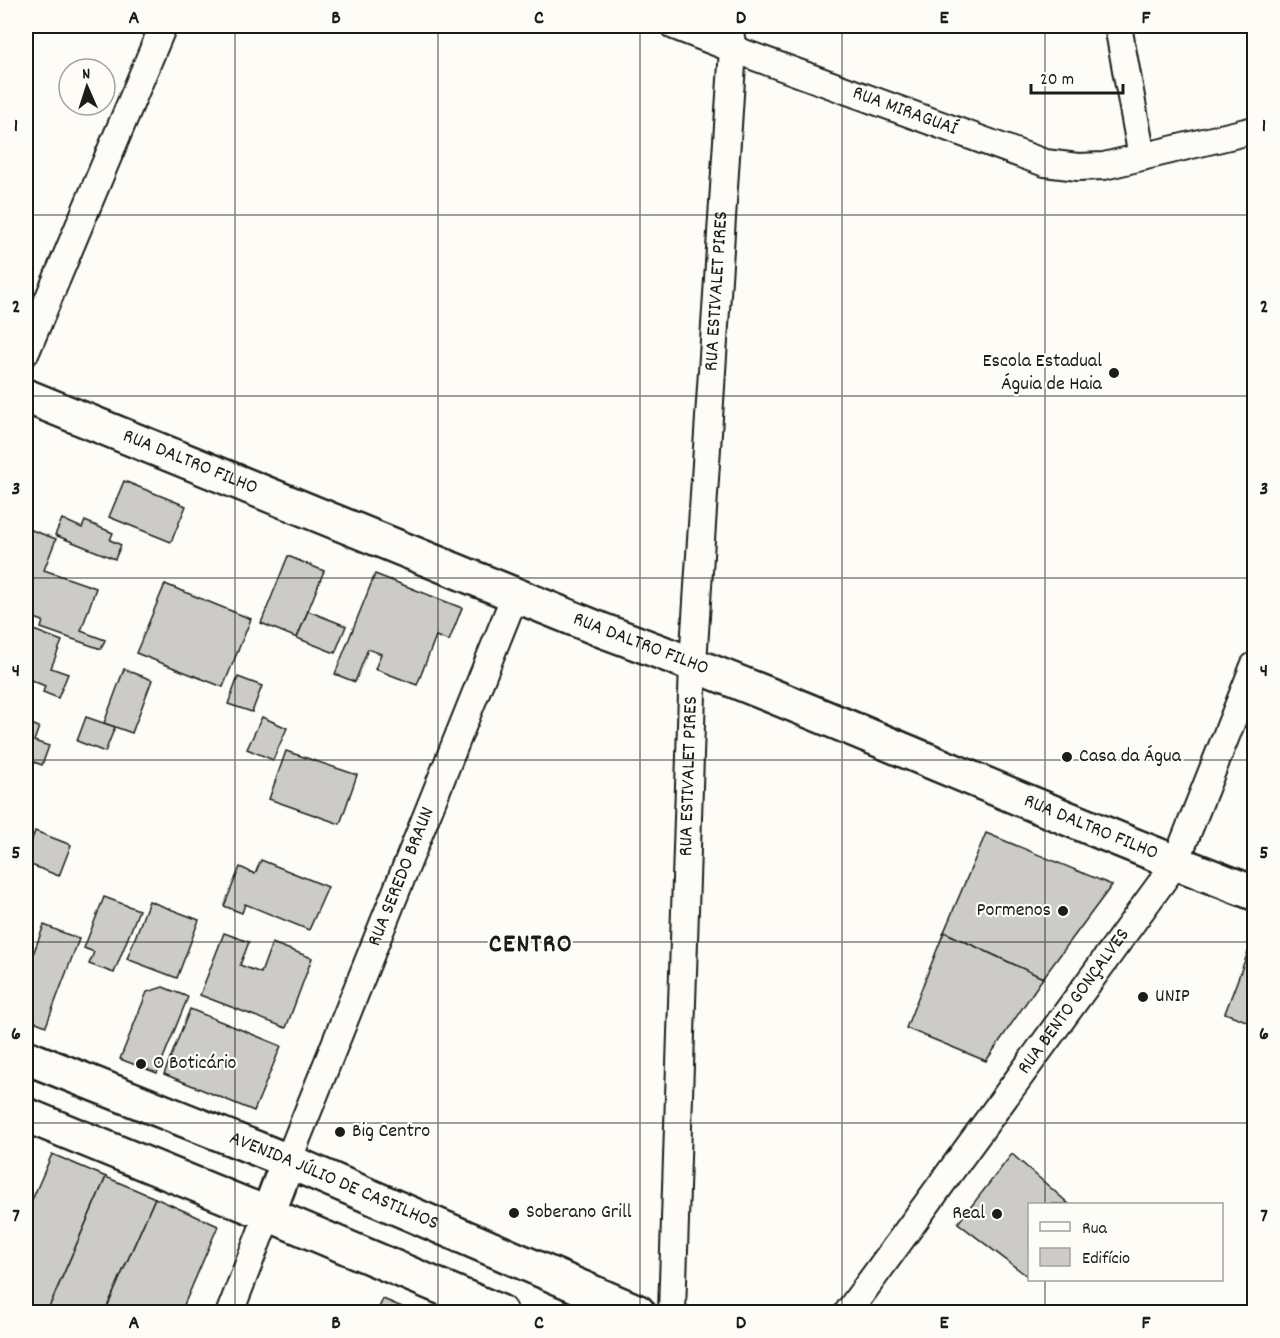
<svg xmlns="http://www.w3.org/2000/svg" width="1280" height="1338" viewBox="0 0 1280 1338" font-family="Dekko,sans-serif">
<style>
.building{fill:#cccbc8;stroke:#1c1c1c;stroke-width:1.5}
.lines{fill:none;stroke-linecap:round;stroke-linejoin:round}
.minor-casing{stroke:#1c1c1c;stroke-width:30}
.tertiary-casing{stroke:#1c1c1c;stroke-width:38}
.secondary-casing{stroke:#1c1c1c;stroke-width:38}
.minor{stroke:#fdfcf7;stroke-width:26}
.tertiary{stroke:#fdfcf7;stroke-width:33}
.secondary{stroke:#fdfcf7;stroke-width:33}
.grid{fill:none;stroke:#1c1c1c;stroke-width:1.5;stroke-opacity:0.55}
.poi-dot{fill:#1c1c1c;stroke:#fdfcf7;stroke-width:2}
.labels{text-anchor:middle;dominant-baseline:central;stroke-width:4.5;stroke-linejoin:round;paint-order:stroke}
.street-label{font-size:20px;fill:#1c1c1c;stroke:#fdfcf7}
.poi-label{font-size:20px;fill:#1c1c1c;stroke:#fdfcf7;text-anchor:start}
.district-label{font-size:26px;font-weight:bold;letter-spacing:1.5px;fill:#1c1c1c;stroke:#fdfcf7}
.neatline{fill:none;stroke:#1c1c1c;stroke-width:2}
.grid-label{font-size:20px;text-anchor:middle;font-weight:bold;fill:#1c1c1c}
</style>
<rect width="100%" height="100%" fill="#fdfcf7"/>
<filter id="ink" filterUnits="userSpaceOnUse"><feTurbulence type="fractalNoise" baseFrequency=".0167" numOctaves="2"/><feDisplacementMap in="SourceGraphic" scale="12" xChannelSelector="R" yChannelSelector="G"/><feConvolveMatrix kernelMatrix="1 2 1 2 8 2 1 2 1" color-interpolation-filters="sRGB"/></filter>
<g filter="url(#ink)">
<g class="building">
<polygon points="124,481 186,506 171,542 109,517"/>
<polygon points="62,519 82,528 85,521 113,533 110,540 121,545 115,559 55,535"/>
<polygon points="26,528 56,539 44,570 96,588 81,631 105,640 101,649 41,628 43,621 26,615"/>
<polygon points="288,556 324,571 297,638 261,623"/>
<polygon points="375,574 462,608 449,641 436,636 417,685 375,669 381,654 368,649 355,682 335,674"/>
<polygon points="165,584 251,619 223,687 136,653"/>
<polygon points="308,611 346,626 335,653 297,638"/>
<polygon points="26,627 62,641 51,668 68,674 58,698 43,692 45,686 26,678"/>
<polygon points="124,669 152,680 132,733 104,723"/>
<polygon points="238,677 262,686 252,712 228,704"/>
<polygon points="86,717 115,727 105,752 77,741"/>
<polygon points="262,717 287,728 273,760 247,749"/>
<polygon points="26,722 39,727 34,741 49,746 42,765 26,759"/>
<polygon points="286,751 357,775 340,824 269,799"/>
<polygon points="35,831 71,845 59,876 26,863 26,856"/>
<polygon points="986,833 1112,885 1043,978 944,932"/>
<polygon points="261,860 328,887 309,930 245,904 242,913 224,906 240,867 255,874"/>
<polygon points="104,897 139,910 114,973 89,964 94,952 84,948"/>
<polygon points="149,901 199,920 177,978 127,959"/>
<polygon points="26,913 34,916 26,940"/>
<polygon points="44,925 79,939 46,1026 26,1018 26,973"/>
<polygon points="944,932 1043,978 986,1061 906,1028"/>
<polygon points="224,933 249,942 240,965 261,973 272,943 312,958 286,1028 200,995"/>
<polygon points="1250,947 1254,949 1254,1024 1225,1013"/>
<polygon points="163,987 188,997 157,1073 120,1059 147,992"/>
<polygon points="190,1009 281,1046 254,1111 164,1074"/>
<polygon points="52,1154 106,1177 47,1312 26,1312 26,1214"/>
<polygon points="1012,1154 1069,1204 1030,1204 1030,1272 1027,1276 958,1223"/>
<polygon points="106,1177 155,1198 105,1312 47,1312"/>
<polygon points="155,1198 218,1226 181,1312 105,1312"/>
<polygon points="383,1299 414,1312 377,1312"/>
</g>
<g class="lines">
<defs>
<g id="minor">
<path id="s1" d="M674 26 733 49 1045 163 1078 167 1104 166 1254 130"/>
<polyline points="1118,26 1142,157"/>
<polyline points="26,352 163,26"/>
<path id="s2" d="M288 1161 515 595"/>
<polyline points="230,1312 268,1214"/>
<path id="s3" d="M672 1312 693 663 733 49 729 26"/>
<path id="s4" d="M848 1312 1175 864 1254 666"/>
</g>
<g id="tertiary">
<path id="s5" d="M26 396 604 631C823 711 1036 810 1254 893"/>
</g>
<g id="secondary">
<path id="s6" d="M26 1057 288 1161 638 1312"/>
<polyline points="26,1115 268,1214 500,1312"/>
<polyline points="268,1214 288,1161"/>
</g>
</defs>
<use href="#minor" class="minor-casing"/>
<use href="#tertiary" class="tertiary-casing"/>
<use href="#secondary" class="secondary-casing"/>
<use href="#minor" class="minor"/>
<use href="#tertiary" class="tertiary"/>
<use href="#secondary" class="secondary"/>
</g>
</g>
<path class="grid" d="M235 26V1312M438 26V1312M640 26V1312M842 26V1312M1045 26V1204M26 215H1254M26 396H1254M26 578H1254M26 760H1254M26 942H1254M26 1123H1254M1045 1280V1312"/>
<g class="poi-dot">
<circle cx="1114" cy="373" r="6"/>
<circle cx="1067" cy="757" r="6"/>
<circle cx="1063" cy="911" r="6"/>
<circle cx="1143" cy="997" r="6"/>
<circle cx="141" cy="1064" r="6"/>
<circle cx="340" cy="1132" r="6"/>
<circle cx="514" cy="1213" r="6"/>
<circle cx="997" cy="1214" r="6"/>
</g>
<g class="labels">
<g class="street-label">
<text stroke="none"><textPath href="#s1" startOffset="246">RUA MIRAGUAÍ</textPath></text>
<text stroke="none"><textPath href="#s3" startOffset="1022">RUA ESTIVALET PIRES</textPath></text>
<text stroke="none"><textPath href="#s5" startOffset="177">RUA DALTRO FILHO</textPath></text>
<text stroke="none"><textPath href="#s5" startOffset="663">RUA DALTRO FILHO</textPath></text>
<text stroke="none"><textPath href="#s3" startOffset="536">RUA ESTIVALET PIRES</textPath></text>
<text stroke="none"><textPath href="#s5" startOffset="1149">RUA DALTRO FILHO</textPath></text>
<text stroke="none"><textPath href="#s2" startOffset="306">RUA SEREDO BRAUN</textPath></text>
<text stroke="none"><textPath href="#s4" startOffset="384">RUA BENTO GONÇALVES</textPath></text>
<text stroke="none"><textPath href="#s6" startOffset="332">AVENIDA JÚLIO DE CASTILHOS</textPath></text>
</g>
<g class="poi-label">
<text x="1102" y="362" text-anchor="end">Escola Estadual<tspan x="1102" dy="23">Águia de Haia</tspan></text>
<text x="1079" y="757">Casa da Água</text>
<text x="1051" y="911" text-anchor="end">Pormenos</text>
<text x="1155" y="997">UNIP</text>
<text x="153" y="1064">O Boticário</text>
<text x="352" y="1132">Big Centro</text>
<text x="526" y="1213">Soberano Grill</text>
<text x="985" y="1214" text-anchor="end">Real</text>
</g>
<g class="district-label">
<text x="531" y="945">CENTRO</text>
</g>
</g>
<rect width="1280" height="1338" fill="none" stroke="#fdfcf7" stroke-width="66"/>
<rect x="1028" y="1203" width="195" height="78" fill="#fdfcf7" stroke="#a3a29f" stroke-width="1.5"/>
<rect x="1040" y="1222" width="30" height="9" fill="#fdfcf7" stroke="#a3a29f" stroke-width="1.5"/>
<text x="1082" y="1233" font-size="18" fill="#1c1c1c">Rua</text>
<rect x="1040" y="1248" width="30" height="18" fill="#cccbc8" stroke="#a3a29f" stroke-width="1.5"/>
<text x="1082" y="1263" font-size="18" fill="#1c1c1c">Edifício</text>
<g transform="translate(87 87) rotate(357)"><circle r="28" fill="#fdfcf7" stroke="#a3a29f" stroke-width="1.5"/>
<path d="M0-4.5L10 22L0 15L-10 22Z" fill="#1c1c1c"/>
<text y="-9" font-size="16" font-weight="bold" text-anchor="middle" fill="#1c1c1c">N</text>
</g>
<path d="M1031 84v9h92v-9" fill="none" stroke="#1c1c1c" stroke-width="3"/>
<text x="1040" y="84" font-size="18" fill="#1c1c1c" stroke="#fdfcf7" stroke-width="4.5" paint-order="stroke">20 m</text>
<rect x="33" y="33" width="1214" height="1272" class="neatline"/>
<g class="grid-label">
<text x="134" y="23">A</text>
<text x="336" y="23">B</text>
<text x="539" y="23">C</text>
<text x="741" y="23">D</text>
<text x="944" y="23">E</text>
<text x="1146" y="23">F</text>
<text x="16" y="131">1</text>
<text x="1264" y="131">1</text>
<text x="16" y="312">2</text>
<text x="1264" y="312">2</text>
<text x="16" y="494">3</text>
<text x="1264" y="494">3</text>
<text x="16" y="676">4</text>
<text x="1264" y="676">4</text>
<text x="16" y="858">5</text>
<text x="1264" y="858">5</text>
<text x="16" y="1039">6</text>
<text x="1264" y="1039">6</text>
<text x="16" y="1221">7</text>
<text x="1264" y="1221">7</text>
<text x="134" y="1328">A</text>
<text x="336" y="1328">B</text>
<text x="539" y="1328">C</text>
<text x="741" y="1328">D</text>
<text x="944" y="1328">E</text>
<text x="1146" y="1328">F</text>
</g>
</svg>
